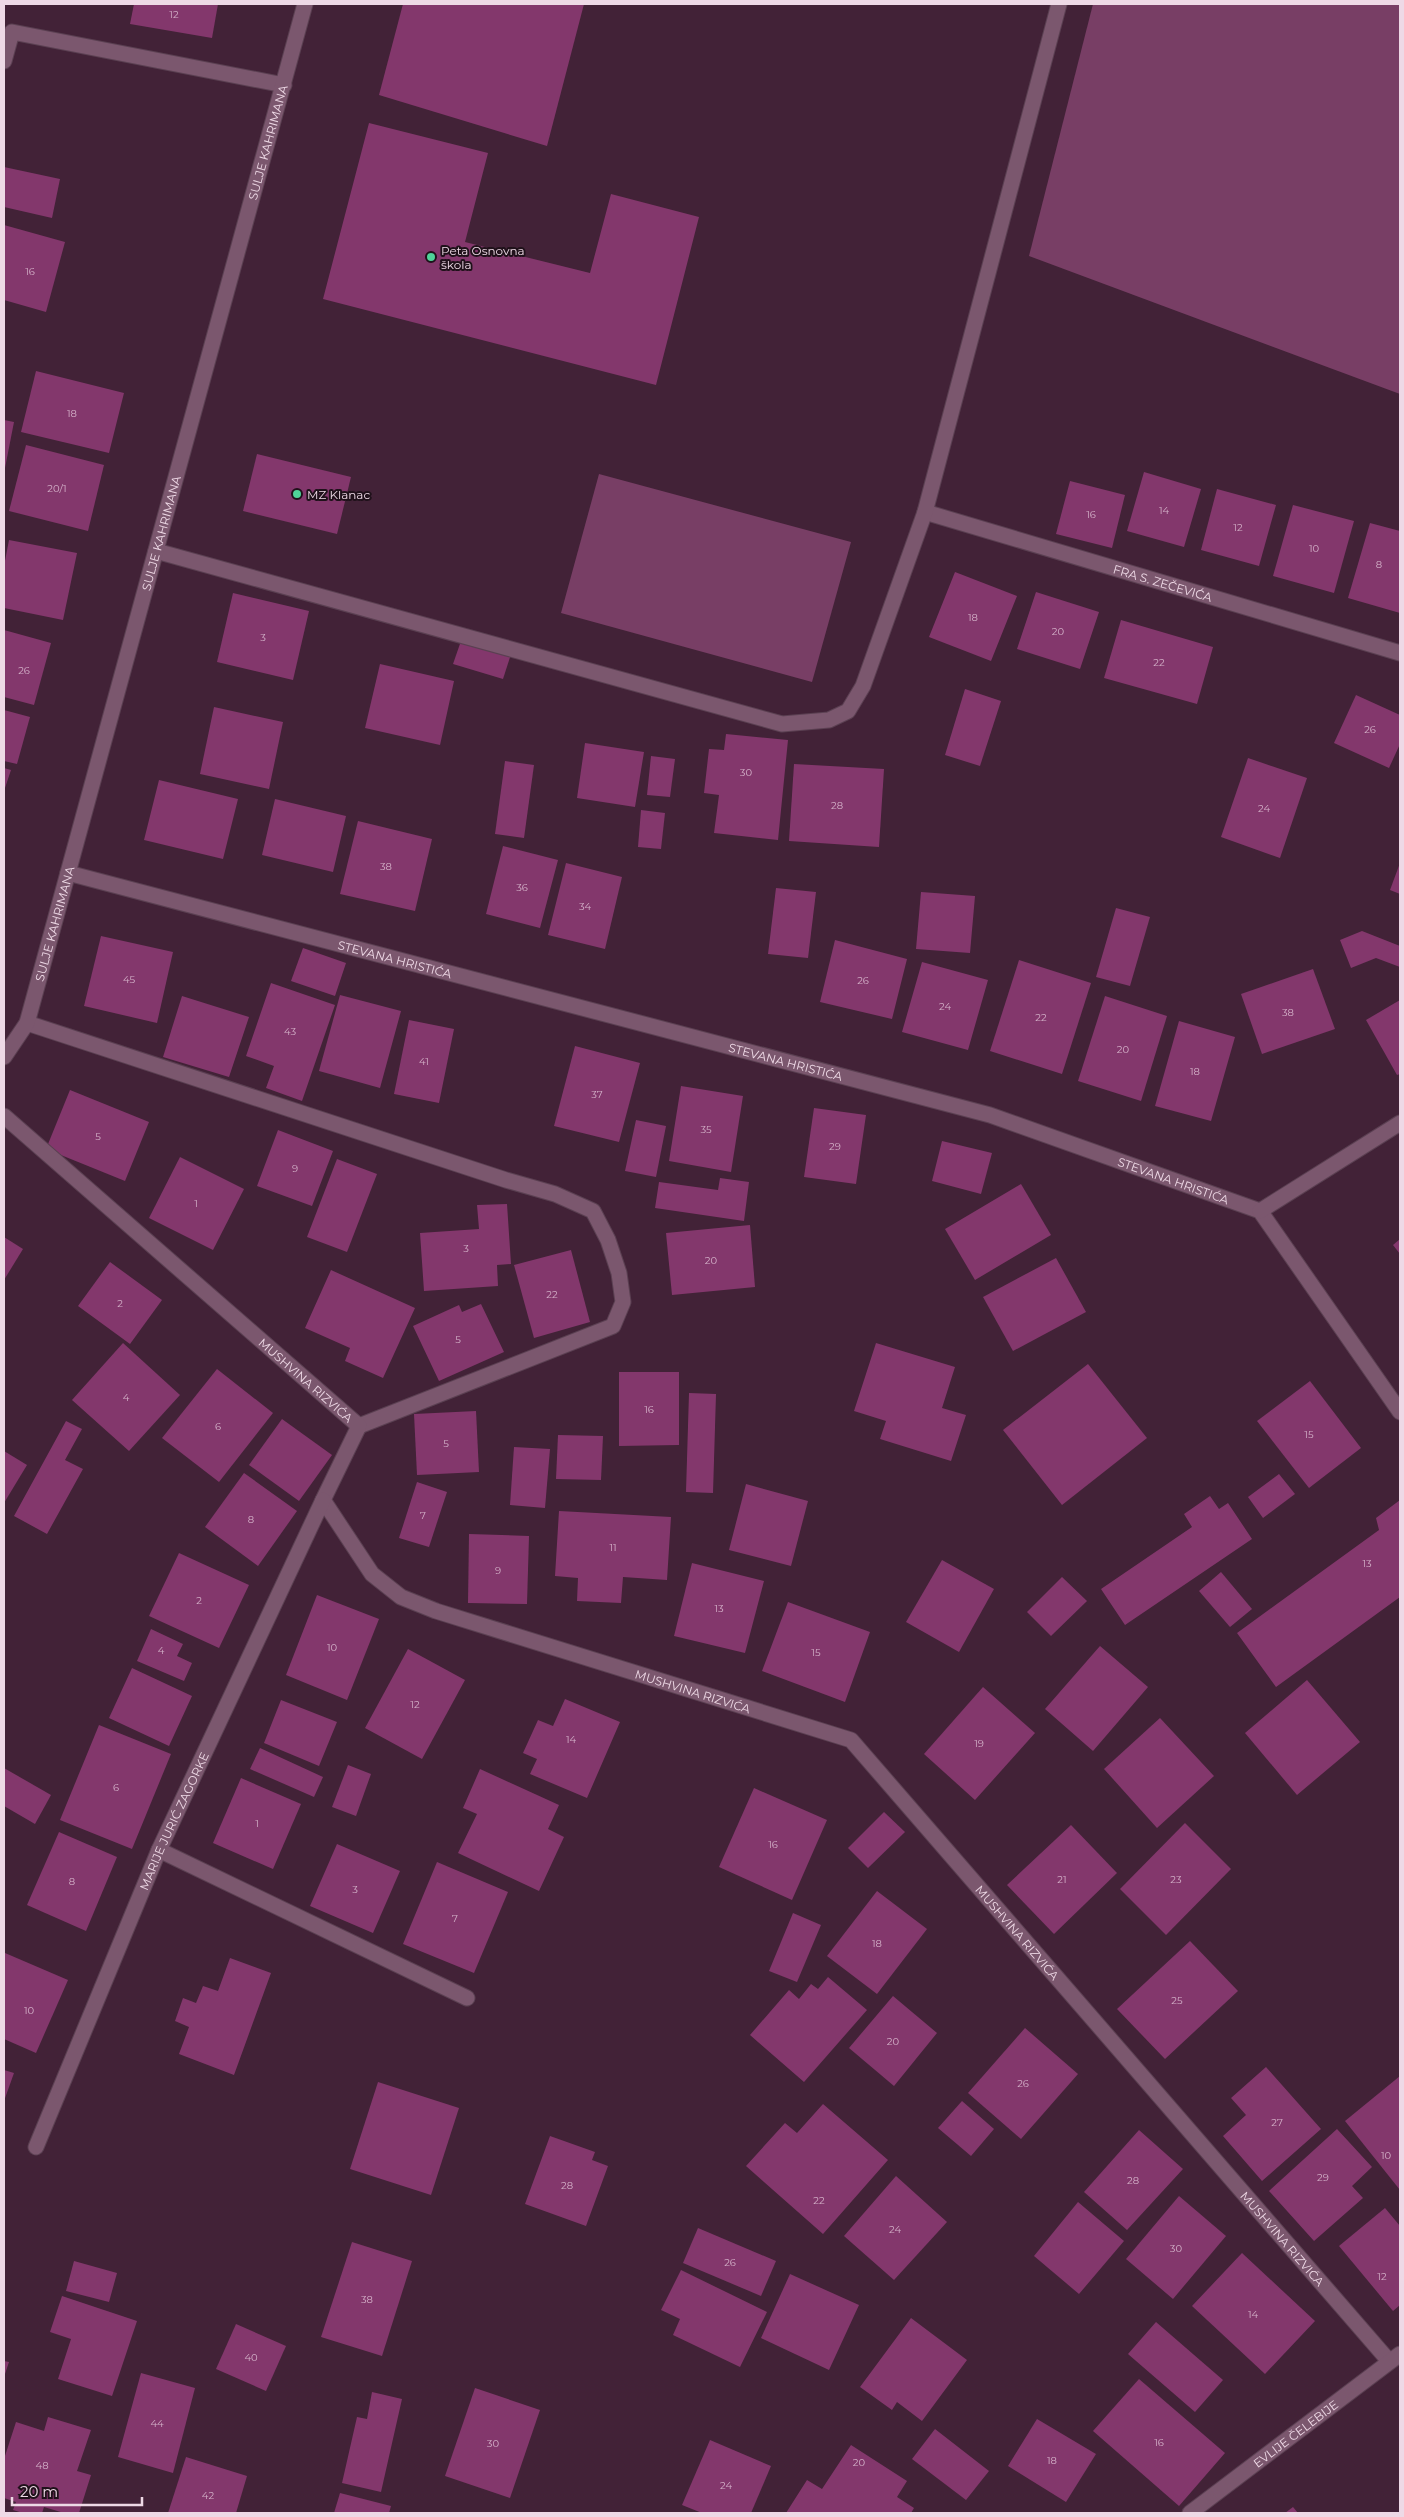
<svg xmlns="http://www.w3.org/2000/svg" width="1404" height="2517" viewBox="0 0 1404 2517" font-family="Montserrat,sans-serif">
<style>
.green{fill:#783e65}
.building{fill:#83376c}
.lines{fill:none;stroke-linecap:round;stroke-linejoin:round}
.minor-casing{stroke:#5b4052;stroke-width:17}
.minor{stroke:#7b576e;stroke-width:15}
.poi-dot{fill:#4fd399;stroke:#1f111a;stroke-width:2}
.labels{text-anchor:middle;dominant-baseline:central;stroke-width:4;stroke-linejoin:round;paint-order:stroke}
.number-label{font-size:10px;fill:#d3b0c8}
.street-label{font-size:12px;fill:#eed9e6;stroke:#1f111a}
.poi-label{font-size:12px;fill:#eed9e6;stroke:#1f111a;text-anchor:start}
</style>
<rect width="100%" height="100%" fill="#422237"/>
<g class="green">
<polygon points="1093,4 1400,4 1400,394 1029,256"/>
<polygon points="599,474 851,542 812,682 561,613"/>
</g>
<g class="building">
<polygon points="134,4 218,4 212,38 130,24"/>
<polygon points="403,4 584,4 547,146 379,95"/>
<polygon points="369,123 488,153 465,242 590,273 611,194 699,217 656,385 323,299"/>
<polygon points="4,167 60,179 52,218 4,207"/>
<polygon points="4,225 65,242 46,312 4,300"/>
<polygon points="36,371 124,393 109,453 21,432"/>
<polygon points="4,420 14,422 5,468 4,468"/>
<polygon points="26,445 104,465 88,531 9,511"/>
<polygon points="257,454 351,477 337,534 243,511"/>
<polygon points="1144,472 1201,489 1184,547 1127,531"/>
<polygon points="1070,481 1125,495 1112,548 1056,534"/>
<polygon points="1217,489 1276,505 1259,566 1201,550"/>
<polygon points="1293,505 1354,521 1334,593 1273,576"/>
<polygon points="1370,523 1400,531 1400,613 1348,598"/>
<polygon points="9,540 77,553 63,620 4,608 4,566"/>
<polygon points="955,572 1017,596 991,661 929,637"/>
<polygon points="1036,592 1099,612 1080,669 1017,649"/>
<polygon points="233,593 309,611 293,680 217,662"/>
<polygon points="1121,620 1213,647 1197,704 1104,678"/>
<polygon points="4,630 51,643 34,705 4,697"/>
<polygon points="462,638 511,654 503,679 453,664"/>
<polygon points="380,664 454,681 440,745 365,728"/>
<polygon points="965,689 1001,701 980,766 945,755"/>
<polygon points="1356,695 1400,715 1400,744 1389,768 1334,743"/>
<polygon points="214,707 283,722 269,789 200,774"/>
<polygon points="4,710 30,717 17,764 4,761"/>
<polygon points="726,734 788,740 778,840 714,833 719,795 704,793 709,749 724,750"/>
<polygon points="585,743 644,752 635,807 577,798"/>
<polygon points="651,756 675,759 670,797 647,795"/>
<polygon points="1248,758 1307,778 1280,858 1221,837"/>
<polygon points="505,761 534,765 524,838 495,834"/>
<polygon points="794,764 884,769 879,847 789,841"/>
<polygon points="4,768 11,770 4,791"/>
<polygon points="159,780 238,799 223,859 144,840"/>
<polygon points="275,799 346,816 333,872 262,855"/>
<polygon points="641,810 665,813 661,849 638,847"/>
<polygon points="358,821 432,839 415,911 340,894"/>
<polygon points="503,846 558,860 540,928 486,914"/>
<polygon points="566,863 622,877 605,949 548,935"/>
<polygon points="1400,863 1400,894 1390,890"/>
<polygon points="776,888 816,892 808,958 768,954"/>
<polygon points="921,892 975,896 970,953 916,949"/>
<polygon points="1116,908 1150,917 1130,986 1096,977"/>
<polygon points="1362,931 1400,946 1400,967 1376,958 1351,968 1340,940"/>
<polygon points="101,936 173,952 157,1023 84,1006"/>
<polygon points="835,940 907,959 892,1019 820,1002"/>
<polygon points="303,948 346,963 335,996 291,981"/>
<polygon points="1019,960 1091,983 1062,1074 990,1051"/>
<polygon points="922,962 988,980 968,1050 902,1032"/>
<polygon points="1313,969 1335,1029 1262,1054 1241,994"/>
<polygon points="271,983 335,1005 302,1101 266,1088 274,1066 246,1056"/>
<polygon points="340,995 401,1011 380,1088 319,1071"/>
<polygon points="182,996 249,1017 229,1077 163,1057"/>
<polygon points="1105,996 1167,1016 1141,1101 1078,1081"/>
<polygon points="1400,1000 1400,1074 1397,1075 1366,1020"/>
<polygon points="409,1020 454,1029 439,1103 394,1094"/>
<polygon points="1179,1021 1235,1037 1211,1121 1155,1106"/>
<polygon points="575,1046 640,1063 619,1142 554,1126"/>
<polygon points="681,1086 743,1096 731,1172 669,1161"/>
<polygon points="70,1090 149,1122 125,1181 46,1149"/>
<polygon points="814,1108 866,1115 856,1184 804,1177"/>
<polygon points="636,1120 666,1126 656,1177 625,1171"/>
<polygon points="278,1130 333,1151 312,1206 257,1186"/>
<polygon points="942,1141 992,1153 981,1194 932,1181"/>
<polygon points="180,1157 244,1189 213,1250 149,1218"/>
<polygon points="337,1159 377,1174 347,1252 307,1237"/>
<polygon points="720,1178 749,1182 744,1221 655,1208 659,1182 718,1190"/>
<polygon points="1021,1184 1051,1235 975,1280 945,1229"/>
<polygon points="507,1204 511,1264 497,1265 498,1286 424,1291 420,1233 479,1229 477,1205"/>
<polygon points="750,1225 755,1287 672,1295 666,1233"/>
<polygon points="4,1237 23,1249 4,1280"/>
<polygon points="1400,1239 1400,1254 1393,1245"/>
<polygon points="571,1250 590,1322 534,1338 514,1265"/>
<polygon points="1056,1258 1086,1312 1013,1351 983,1297"/>
<polygon points="110,1262 162,1300 130,1344 78,1306"/>
<polygon points="331,1270 415,1308 383,1378 345,1361 350,1348 305,1328"/>
<polygon points="481,1304 504,1352 439,1381 413,1326 459,1305 462,1312"/>
<polygon points="123,1343 180,1395 129,1451 72,1400"/>
<polygon points="876,1343 955,1367 942,1408 966,1415 951,1461 880,1439 886,1421 854,1411"/>
<polygon points="1088,1364 1147,1438 1062,1505 1003,1430"/>
<polygon points="217,1369 273,1413 219,1482 162,1438"/>
<polygon points="619,1372 679,1372 679,1445 619,1446"/>
<polygon points="1310,1381 1361,1448 1309,1488 1257,1421"/>
<polygon points="689,1393 716,1394 713,1493 686,1492"/>
<polygon points="476,1411 479,1472 417,1475 414,1414"/>
<polygon points="282,1419 332,1455 299,1501 249,1465"/>
<polygon points="66,1421 82,1429 65,1460 83,1469 47,1534 14,1516"/>
<polygon points="558,1435 603,1436 601,1480 556,1479"/>
<polygon points="514,1447 550,1449 545,1508 510,1505"/>
<polygon points="4,1451 27,1465 4,1503"/>
<polygon points="244,1473 297,1511 258,1566 205,1527"/>
<polygon points="1279,1474 1295,1494 1263,1518 1248,1497"/>
<polygon points="417,1482 447,1492 429,1547 399,1538"/>
<polygon points="746,1484 808,1501 791,1566 729,1550"/>
<polygon points="1210,1496 1219,1509 1228,1503 1252,1539 1125,1625 1101,1589 1192,1527 1184,1514"/>
<polygon points="1400,1500 1400,1597 1276,1687 1237,1633 1379,1530 1376,1518"/>
<polygon points="559,1511 671,1517 667,1580 623,1577 621,1603 577,1601 578,1578 555,1576"/>
<polygon points="469,1534 529,1536 527,1604 468,1603"/>
<polygon points="179,1553 249,1585 219,1648 149,1616"/>
<polygon points="942,1560 994,1589 959,1652 906,1622"/>
<polygon points="692,1563 764,1581 745,1653 674,1636"/>
<polygon points="1221,1572 1252,1609 1230,1627 1199,1591"/>
<polygon points="1062,1577 1087,1601 1051,1636 1027,1612"/>
<polygon points="317,1595 379,1619 347,1700 286,1675"/>
<polygon points="788,1602 870,1632 845,1702 762,1671"/>
<polygon points="151,1629 183,1644 177,1656 192,1663 184,1681 137,1661"/>
<polygon points="1100,1646 1148,1687 1093,1751 1045,1709"/>
<polygon points="408,1649 465,1680 422,1759 365,1728"/>
<polygon points="132,1668 192,1696 169,1746 109,1718"/>
<polygon points="1307,1680 1360,1742 1297,1795 1245,1733"/>
<polygon points="983,1687 1035,1733 975,1800 924,1754"/>
<polygon points="565,1699 620,1722 587,1798 530,1774 537,1759 523,1753 538,1720 553,1726"/>
<polygon points="281,1700 337,1722 319,1766 264,1743"/>
<polygon points="1160,1718 1214,1776 1157,1828 1104,1769"/>
<polygon points="99,1725 171,1754 132,1849 60,1820"/>
<polygon points="260,1748 323,1777 314,1797 250,1769"/>
<polygon points="348,1765 371,1774 356,1816 332,1807"/>
<polygon points="4,1768 51,1795 35,1824 4,1806"/>
<polygon points="480,1769 559,1805 548,1829 564,1837 539,1891 458,1853 477,1814 463,1808"/>
<polygon points="241,1778 301,1804 273,1869 213,1843"/>
<polygon points="754,1788 827,1820 792,1900 719,1867"/>
<polygon points="884,1812 905,1832 868,1868 848,1848"/>
<polygon points="1185,1823 1231,1869 1166,1935 1120,1889"/>
<polygon points="1071,1825 1117,1873 1054,1934 1007,1885"/>
<polygon points="59,1832 117,1857 86,1931 27,1905"/>
<polygon points="337,1844 400,1871 373,1933 310,1906"/>
<polygon points="437,1862 508,1892 474,1973 403,1944"/>
<polygon points="877,1891 927,1929 877,1994 827,1956"/>
<polygon points="793,1913 821,1925 797,1982 769,1971"/>
<polygon points="1190,1941 1238,1991 1165,2059 1117,2009"/>
<polygon points="5,1953 68,1980 36,2053 4,2039"/>
<polygon points="230,1958 271,1973 234,2075 179,2054 189,2027 175,2021 183,1998 196,2003 203,1986 218,1991"/>
<polygon points="828,1977 867,2010 804,2082 750,2035 789,1990 799,1999 811,1984 818,1989"/>
<polygon points="893,1996 937,2033 894,2086 849,2048"/>
<polygon points="1025,2028 1078,2074 1021,2139 968,2093"/>
<polygon points="1266,2067 1321,2129 1262,2181 1223,2136 1246,2115 1231,2098"/>
<polygon points="4,2070 14,2073 4,2101"/>
<polygon points="1400,2076 1400,2190 1345,2121"/>
<polygon points="378,2082 459,2108 431,2195 350,2169"/>
<polygon points="962,2101 994,2129 971,2156 938,2128"/>
<polygon points="823,2104 888,2160 823,2234 746,2166 785,2123 797,2133"/>
<polygon points="1337,2129 1372,2167 1352,2186 1363,2198 1314,2241 1269,2191"/>
<polygon points="1139,2130 1183,2169 1127,2230 1084,2192"/>
<polygon points="550,2136 595,2152 592,2160 608,2166 586,2226 525,2204"/>
<polygon points="896,2176 947,2222 894,2280 844,2236"/>
<polygon points="1179,2196 1226,2236 1173,2299 1126,2259"/>
<polygon points="1078,2202 1124,2241 1079,2294 1034,2256"/>
<polygon points="1385,2208 1400,2226 1400,2305 1393,2311 1339,2246"/>
<polygon points="698,2228 776,2261 761,2296 683,2263"/>
<polygon points="352,2242 412,2261 382,2356 321,2337"/>
<polygon points="1242,2253 1315,2321 1265,2374 1192,2306"/>
<polygon points="74,2261 117,2273 109,2302 66,2291"/>
<polygon points="681,2270 767,2312 740,2367 673,2335 680,2319 661,2310"/>
<polygon points="790,2274 859,2305 829,2370 761,2338"/>
<polygon points="62,2296 137,2321 112,2396 58,2379 71,2339 50,2332"/>
<polygon points="911,2318 967,2360 922,2421 897,2402 892,2410 860,2387"/>
<polygon points="1156,2322 1223,2380 1195,2412 1128,2354"/>
<polygon points="236,2324 286,2346 266,2391 216,2369"/>
<polygon points="4,2361 9,2362 4,2377"/>
<polygon points="141,2373 195,2388 173,2473 118,2457"/>
<polygon points="1139,2379 1225,2453 1179,2506 1093,2431"/>
<polygon points="475,2388 540,2410 510,2498 445,2476"/>
<polygon points="372,2392 402,2399 381,2492 342,2483 357,2417 367,2419"/>
<polygon points="48,2417 91,2430 77,2471 91,2475 79,2513 64,2513 44,2507 42,2513 23,2513 13,2510 16,2502 4,2498 4,2459 16,2422 44,2431"/>
<polygon points="1037,2419 1096,2454 1066,2502 1008,2466"/>
<polygon points="935,2429 989,2471 966,2500 912,2459"/>
<polygon points="710,2440 771,2466 751,2513 702,2513 682,2505"/>
<polygon points="851,2445 907,2481 897,2497 914,2508 911,2513 786,2513 807,2480 822,2489"/>
<polygon points="186,2457 247,2476 236,2513 168,2513"/>
<polygon points="340,2493 391,2506 389,2513 334,2513"/>
<polygon points="1293,2507 1298,2513 1285,2513"/>
</g>
<g class="lines">
<defs>
<g id="minor">
<polyline points="4,61 12,32 284,85"/>
<path id="s1" d="M925 512 1400 653"/>
<polyline points="156,551 782,724 829,720 848,711 863,686 925,512 1059,4"/>
<path id="s2" d="M68 873 990 1115 1260 1211 1400 1412"/>
<polyline points="27,1023 506,1180 555,1194 593,1211 608,1240 619,1273 623,1302 613,1326 359,1426"/>
<path id="s3" d="M4 1057 27 1023 305 4"/>
<path id="s4" d="M4 1116 359 1426 323 1500 372 1574 401 1597 436 1611 851 1740 1389 2361"/>
<polyline points="1260,1211 1400,1123"/>
<polyline points="159,1850 467,1998"/>
<path id="s5" d="M36 2147 159 1850 323 1500"/>
<path id="s6" d="M1190 2513 1400 2354"/>
</g>
</defs>
<use href="#minor" class="minor-casing"/>
<use href="#minor" class="minor"/>
</g>
<g class="poi-dot">
<circle cx="431" cy="257" r="5"/>
<circle cx="297" cy="494" r="5"/>
</g>
<g class="labels">
<g class="number-label">
<text x="174" y="14">12</text>
<text x="30" y="271">16</text>
<text x="72" y="413">18</text>
<text x="57" y="488">20/1</text>
<text x="1164" y="510">14</text>
<text x="1091" y="514">16</text>
<text x="1238" y="527">12</text>
<text x="1314" y="548">10</text>
<text x="1379" y="564">8</text>
<text x="973" y="617">18</text>
<text x="1058" y="631">20</text>
<text x="263" y="637">3</text>
<text x="1159" y="662">22</text>
<text x="24" y="670">26</text>
<text x="1370" y="729">26</text>
<text x="746" y="772">30</text>
<text x="837" y="805">28</text>
<text x="1264" y="808">24</text>
<text x="386" y="866">38</text>
<text x="522" y="887">36</text>
<text x="585" y="906">34</text>
<text x="129" y="979">45</text>
<text x="863" y="980">26</text>
<text x="945" y="1006">24</text>
<text x="1288" y="1012">38</text>
<text x="1041" y="1017">22</text>
<text x="290" y="1031">43</text>
<text x="1123" y="1049">20</text>
<text x="424" y="1061">41</text>
<text x="1195" y="1071">18</text>
<text x="597" y="1094">37</text>
<text x="706" y="1129">35</text>
<text x="98" y="1136">5</text>
<text x="835" y="1146">29</text>
<text x="295" y="1168">9</text>
<text x="196" y="1203">1</text>
<text x="466" y="1248">3</text>
<text x="711" y="1260">20</text>
<text x="552" y="1294">22</text>
<text x="120" y="1303">2</text>
<text x="458" y="1339">5</text>
<text x="126" y="1397">4</text>
<text x="649" y="1409">16</text>
<text x="218" y="1426">6</text>
<text x="1309" y="1434">15</text>
<text x="446" y="1443">5</text>
<text x="423" y="1515">7</text>
<text x="251" y="1519">8</text>
<text x="613" y="1547">11</text>
<text x="1367" y="1563">13</text>
<text x="498" y="1570">9</text>
<text x="199" y="1600">2</text>
<text x="719" y="1608">13</text>
<text x="332" y="1647">10</text>
<text x="161" y="1650">4</text>
<text x="816" y="1652">15</text>
<text x="415" y="1704">12</text>
<text x="571" y="1739">14</text>
<text x="979" y="1743">19</text>
<text x="116" y="1787">6</text>
<text x="257" y="1823">1</text>
<text x="773" y="1844">16</text>
<text x="1062" y="1879">21</text>
<text x="1176" y="1879">23</text>
<text x="72" y="1881">8</text>
<text x="355" y="1889">3</text>
<text x="455" y="1918">7</text>
<text x="877" y="1943">18</text>
<text x="1177" y="2000">25</text>
<text x="29" y="2010">10</text>
<text x="893" y="2041">20</text>
<text x="1023" y="2083">26</text>
<text x="1277" y="2122">27</text>
<text x="1386" y="2155">10</text>
<text x="1323" y="2177">29</text>
<text x="1133" y="2180">28</text>
<text x="567" y="2185">28</text>
<text x="819" y="2200">22</text>
<text x="895" y="2229">24</text>
<text x="1176" y="2248">30</text>
<text x="730" y="2262">26</text>
<text x="1382" y="2276">12</text>
<text x="367" y="2299">38</text>
<text x="1253" y="2314">14</text>
<text x="251" y="2357">40</text>
<text x="157" y="2423">44</text>
<text x="1159" y="2442">16</text>
<text x="493" y="2443">30</text>
<text x="1052" y="2460">18</text>
<text x="859" y="2462">20</text>
<text x="42" y="2465">48</text>
<text x="726" y="2485">24</text>
<text x="208" y="2495">42</text>
</g>
<g class="street-label">
<text stroke="none"><textPath href="#s3" startOffset="954">SULJE KAHRIMANA</textPath></text>
<text stroke="none"><textPath href="#s3" startOffset="549">SULJE KAHRIMANA</textPath></text>
<text stroke="none"><textPath href="#s1" startOffset="248">FRA S. ZEČEVIĆA</textPath></text>
<text stroke="none"><textPath href="#s3" startOffset="144">SULJE KAHRIMANA</textPath></text>
<text stroke="none"><textPath href="#s2" startOffset="338">STEVANA HRISTIĆA</textPath></text>
<text stroke="none"><textPath href="#s2" startOffset="742">STEVANA HRISTIĆA</textPath></text>
<text stroke="none"><textPath href="#s2" startOffset="1148">STEVANA HRISTIĆA</textPath></text>
<text stroke="none"><textPath href="#s4" startOffset="401">MUSHVINA RIZVIĆA</textPath></text>
<text stroke="none"><textPath href="#s4" startOffset="986">MUSHVINA RIZVIĆA</textPath></text>
<text stroke="none"><textPath href="#s5" startOffset="354">MARIJE JURIĆ ZAGORKE</textPath></text>
<text stroke="none"><textPath href="#s4" startOffset="1406">MUSHVINA RIZVIĆA</textPath></text>
<text stroke="none"><textPath href="#s4" startOffset="1811">MUSHVINA RIZVIĆA</textPath></text>
<text stroke="none"><textPath href="#s6" startOffset="132">EVLIJE ČELEBIJE</textPath></text>
</g>
<g class="poi-label">
<text x="441" y="250">Peta Osnovna<tspan x="441" dy="14">škola</tspan></text>
<text x="307" y="494">MZ Klanac</text>
</g>
</g>
<rect width="1404" height="2517" fill="none" stroke="#eed9e6" stroke-width="10"/>
<path d="M12 2497v8h130v-8" fill="none" stroke="#eed9e6" stroke-width="2.5"/>
<text x="20" y="2497" font-size="15" fill="#eed9e6" stroke="#1f111a" stroke-width="4" paint-order="stroke">20 m</text>
</svg>
